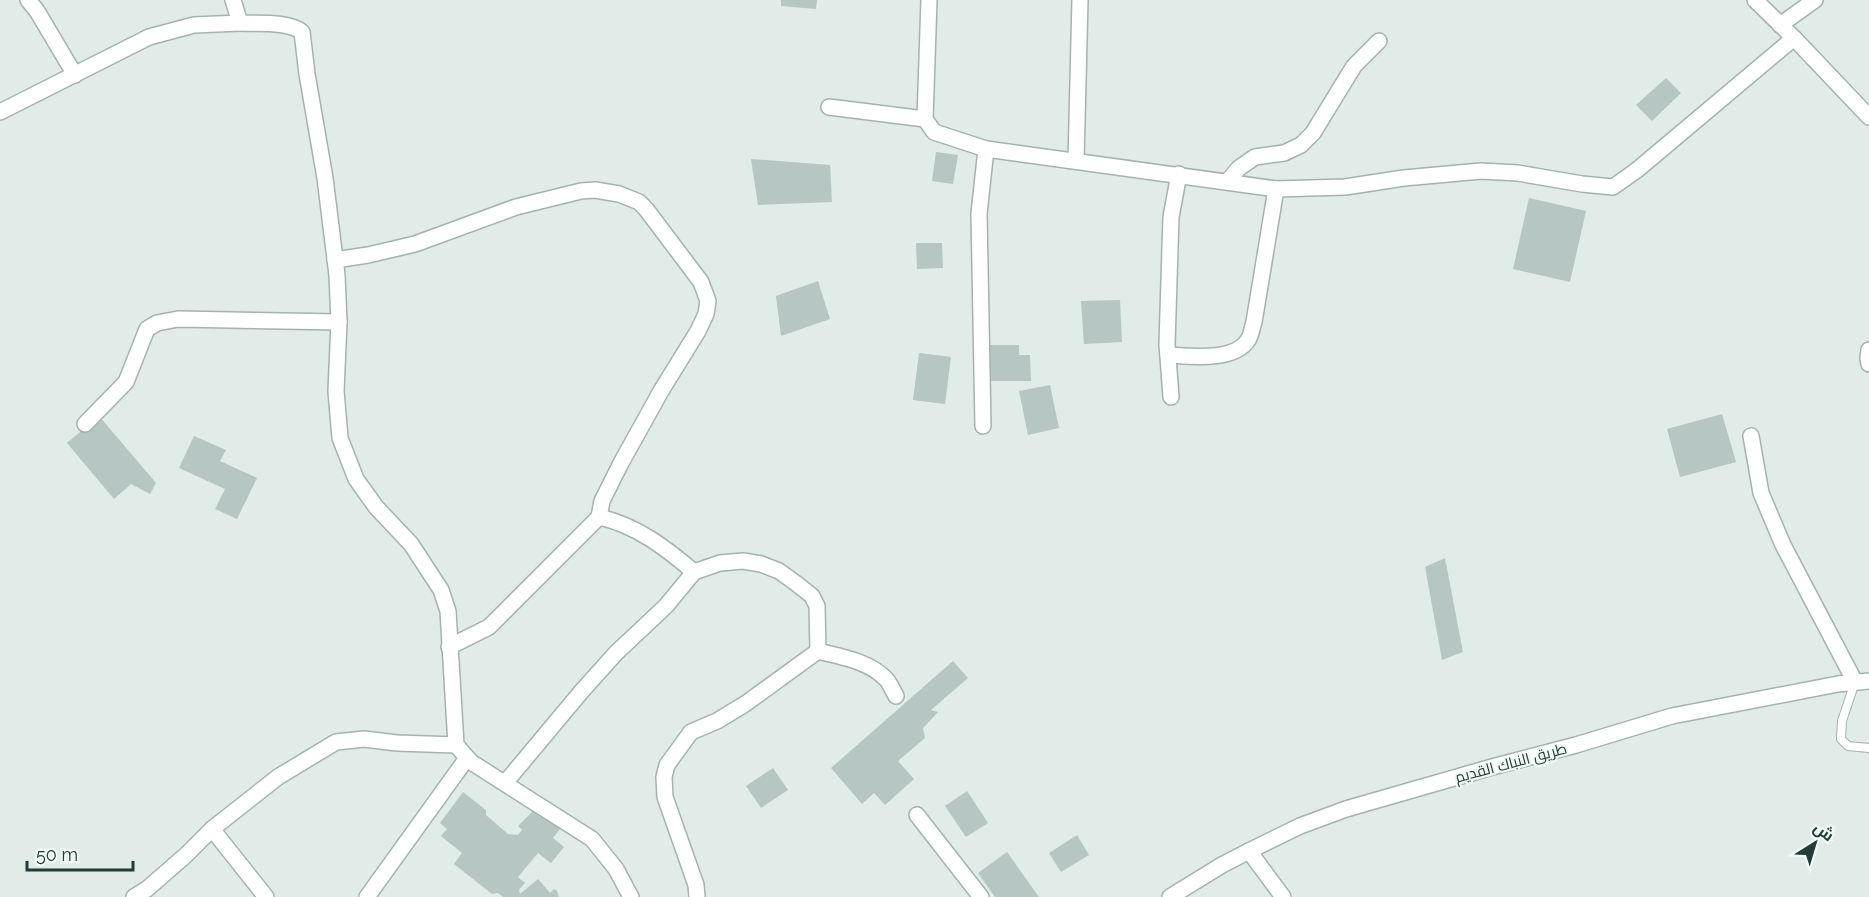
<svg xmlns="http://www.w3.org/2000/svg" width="1869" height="897" viewBox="0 0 1869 897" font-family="Raleway,Cairo,sans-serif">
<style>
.building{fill:#b6c6c2}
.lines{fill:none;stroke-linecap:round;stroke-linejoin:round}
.lane-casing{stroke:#a4b3b0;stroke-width:10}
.street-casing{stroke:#a4b3b0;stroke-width:18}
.lane{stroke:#fff;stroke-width:8}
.street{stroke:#fff;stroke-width:15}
.labels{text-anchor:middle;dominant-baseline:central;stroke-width:4.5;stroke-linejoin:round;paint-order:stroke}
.street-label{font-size:15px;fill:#213c39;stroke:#f1f8f5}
</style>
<rect width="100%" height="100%" fill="#e1ebe8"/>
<g class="building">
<polygon points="781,0 817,0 816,9 781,6"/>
<polygon points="1666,78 1681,93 1652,121 1636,105"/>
<polygon points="936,152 958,155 953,184 932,181"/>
<polygon points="751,159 830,165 832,202 758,205"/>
<polygon points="1529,198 1586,211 1570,282 1513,269"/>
<polygon points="916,243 942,243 943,268 917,269"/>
<polygon points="818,281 830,319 781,336 776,296"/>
<polygon points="1120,300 1122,342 1084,344 1081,301"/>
<polygon points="989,345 1019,345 1019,355 1030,355 1031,381 990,381"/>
<polygon points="919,353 951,357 945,404 913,400"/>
<polygon points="1050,385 1059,428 1028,435 1019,391"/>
<polygon points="1722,414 1736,462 1680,477 1667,429"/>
<polygon points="99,416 156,483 150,494 131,484 114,499 67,443"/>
<polygon points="194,436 226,450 220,461 257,478 237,519 215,509 225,489 179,468"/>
<polygon points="1445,558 1463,652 1442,660 1425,567"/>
<polygon points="953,661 968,678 931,710 938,712 923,728 925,738 898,761 914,779 885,805 874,793 862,804 831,768"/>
<polygon points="773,768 788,790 761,808 746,786"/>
<polygon points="967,791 988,823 966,837 945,806"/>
<polygon points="463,792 486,810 486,815 508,834 518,835 522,830 518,826 534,810 538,810 560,829 553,838 564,847 551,863 538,853 518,877 525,883 519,890 520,894 538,879 550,893 554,889 557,891 559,897 503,897 498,893 492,894 454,864 462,853 441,836 447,829 440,823"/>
<polygon points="1077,835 1089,855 1061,872 1049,853"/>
<polygon points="1007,852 1039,897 995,897 978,873"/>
</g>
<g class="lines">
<defs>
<polyline id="lane" points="1855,682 1842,721 1841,739 1848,746 1869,748"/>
<g id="street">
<polyline points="28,0 37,11 75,75"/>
<path d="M233 0 240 23C258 24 289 21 302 32L307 74 325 178 337 275 339 322 336 391 340 438 356 479 376 507 411 544 441 590 448 611 456 745 471 762 592 839 616 869 631 897"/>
<polyline points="929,0 925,119 934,132 986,149 1276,189 1345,187 1404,178 1481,171 1518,173 1582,184 1613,187 1637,170 1794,38"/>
<polyline points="1755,0 1794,38 1869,117"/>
<polyline points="1780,25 1815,0"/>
<polyline points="829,107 925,119"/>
<polyline points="0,112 149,37 194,25 240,23"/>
<polyline points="1076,161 1080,0"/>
<polyline points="1227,182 1239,168 1255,157 1284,153 1301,145 1313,133 1354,66 1379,41"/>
<polyline points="335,260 368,255 415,244 516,207 581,191 595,190 619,194 639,202 646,209 701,282 708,301 706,314 698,331 661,391 621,463 602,501 599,517"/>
<polyline points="1869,350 1868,358 1869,364"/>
<path d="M1168 355C1190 356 1234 362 1248 340 1251 336 1252 328 1254 322L1276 189"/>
<polyline points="1171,397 1167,344 1171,217 1179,174"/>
<polyline points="85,424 126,382 147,329 157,323 178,319 339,322"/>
<polyline points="983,426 979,214 986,149"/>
<polyline points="1751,436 1761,493 1783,545 1855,682"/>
<path d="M449 647 489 627 599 517C636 525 666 548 694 572"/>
<polyline points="505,783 581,692 616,653 666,606 694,572 720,563 743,561 761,564 779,571 797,584 812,596 817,606 818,651"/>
<polyline points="917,815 981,897"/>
<polyline points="212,829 266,897"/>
<polyline points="1249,851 1283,897"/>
<polyline points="134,897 147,889 186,855 212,829 278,777 336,742 364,739 397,743 456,745"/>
<polyline points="367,897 467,758"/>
<path d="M697 897 696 885 665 797 664 777 667 765 691 732 717 721 745 704 818 651C841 657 869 661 886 679 890 683 893 691 896 696"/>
<polyline points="1170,897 1222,865 1249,851 1300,826 1346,809 1492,767 1576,745 1672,716 1838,684 1869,681"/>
</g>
</defs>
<use href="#lane" class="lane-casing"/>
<use href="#street" class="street-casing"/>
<use href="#lane" class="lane"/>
<use href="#street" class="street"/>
</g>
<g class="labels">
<g class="street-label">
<text transform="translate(1511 763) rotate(-15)">طريق النباك القديم</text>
</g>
</g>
<g transform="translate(1815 843) rotate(37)" stroke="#f1f8f5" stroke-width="4.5" paint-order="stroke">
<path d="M0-4.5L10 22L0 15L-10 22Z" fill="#213c39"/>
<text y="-9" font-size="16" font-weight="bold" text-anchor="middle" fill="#213c39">ش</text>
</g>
<path d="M27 861v9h106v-9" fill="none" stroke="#213c39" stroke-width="3"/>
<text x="36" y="861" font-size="18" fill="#213c39" stroke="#f1f8f5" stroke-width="4.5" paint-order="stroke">50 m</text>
</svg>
